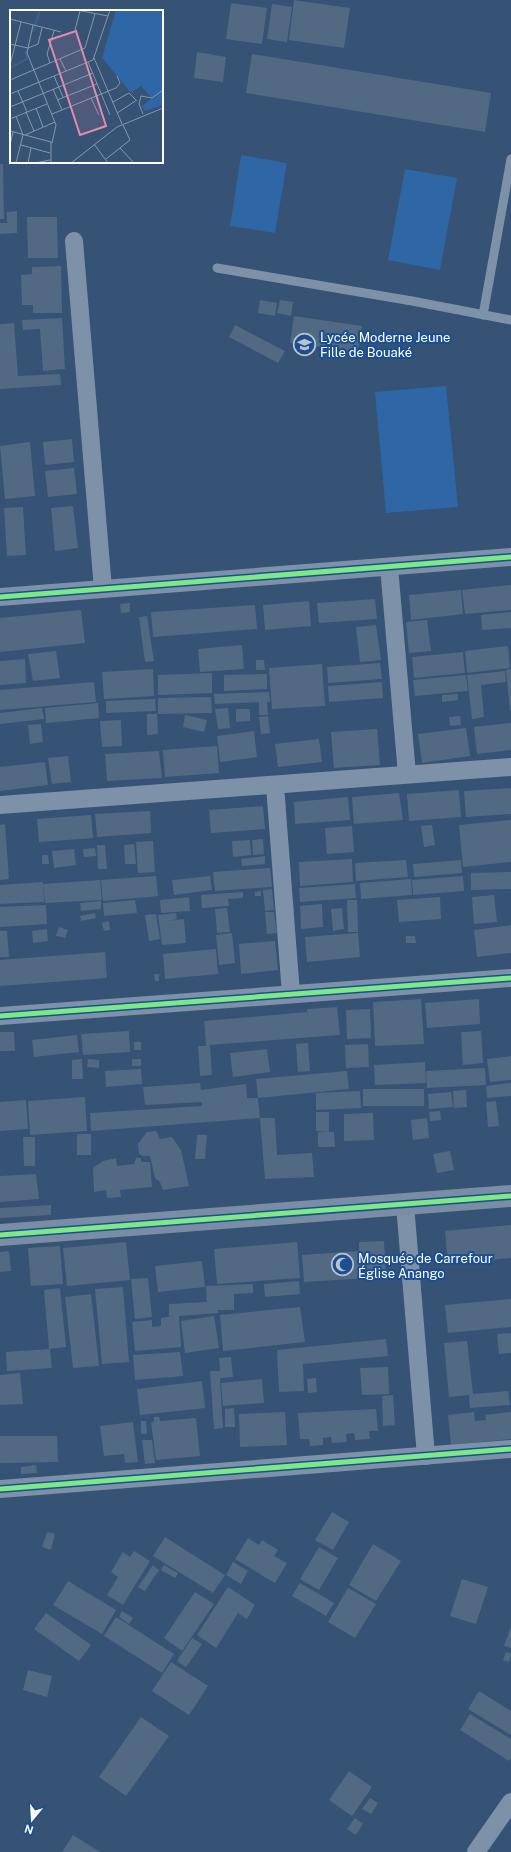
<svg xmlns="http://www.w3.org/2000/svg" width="511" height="1852" viewBox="0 0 511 1852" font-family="'Public Sans',sans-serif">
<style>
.green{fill:#2f66a5}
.building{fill:#526984}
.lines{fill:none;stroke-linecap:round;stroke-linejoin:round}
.lane{stroke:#7d92a8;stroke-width:9}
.street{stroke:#7d92a8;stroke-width:18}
.secondary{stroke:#798da4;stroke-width:22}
.cycleway-casing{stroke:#1b4f8f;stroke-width:8}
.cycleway{stroke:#7ce984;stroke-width:5}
.labels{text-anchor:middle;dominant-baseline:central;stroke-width:4;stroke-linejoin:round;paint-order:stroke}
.poi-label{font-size:13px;fill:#fff;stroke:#1b4f8f;text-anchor:start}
.inset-river{fill:none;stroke:#3b618d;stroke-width:2}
.inset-road{fill:none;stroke:#8697ac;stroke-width:1}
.view{fill:#e08cad;fill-opacity:0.15;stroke:#e08cad;stroke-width:2}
.inset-edge{fill:none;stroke:#fff;stroke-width:2}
</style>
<rect width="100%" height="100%" fill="#365274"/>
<g class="green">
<polygon points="241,155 287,163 275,233 230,226"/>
<polygon points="405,169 457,178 440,270 388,260"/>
<polygon points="446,386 458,507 386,513 375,392"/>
</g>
<g class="building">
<polygon points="294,0 350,8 344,48 289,40"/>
<polygon points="231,3 267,8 262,44 226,39"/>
<polygon points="272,4 292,7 287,42 267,39"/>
<polygon points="197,52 226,57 223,82 194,78"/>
<polygon points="252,54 491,93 485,132 246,93"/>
<polygon points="0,164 3,164 4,219 0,219"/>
<polygon points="17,211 17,233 0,234 0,223 7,223 7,212"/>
<polygon points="27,217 57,217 58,258 28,258"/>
<polygon points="61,266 62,313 33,313 33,305 22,305 21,275 32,274 32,267"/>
<polygon points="260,300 277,303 275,316 258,313"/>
<polygon points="280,300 293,302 291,316 277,313"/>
<polygon points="294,316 362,326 358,352 290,343"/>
<polygon points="62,318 65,369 43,371 40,329 23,330 22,320"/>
<polygon points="14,323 18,376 60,374 61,385 0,389 0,324"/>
<polygon points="235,325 285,351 278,363 229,337"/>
<polygon points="72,439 74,462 45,465 43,442"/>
<polygon points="30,442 35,496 5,499 0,446"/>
<polygon points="74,468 77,494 48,497 45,471"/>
<polygon points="73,506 78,548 55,551 51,508"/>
<polygon points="23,507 26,555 7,556 4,508"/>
<polygon points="511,585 511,610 465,614 462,590"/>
<polygon points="461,590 463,614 411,620 409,595"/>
<polygon points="375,599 377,619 319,623 317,603"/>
<polygon points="309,601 311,626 265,630 263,605"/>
<polygon points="130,603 130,612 121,613 120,604"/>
<polygon points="255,605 257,629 153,637 151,612"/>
<polygon points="81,610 85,643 0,652 0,618"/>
<polygon points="511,612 511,628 482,630 481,615"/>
<polygon points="147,616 154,661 145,662 139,617"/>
<polygon points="427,620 431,651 409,653 406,622"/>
<polygon points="376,625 381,660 360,662 356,627"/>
<polygon points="242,645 244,669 200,672 198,649"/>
<polygon points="508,646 510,668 467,673 465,651"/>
<polygon points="56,651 60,678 33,681 28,654"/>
<polygon points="463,652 465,673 414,678 412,657"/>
<polygon points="25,659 26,683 0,685 0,661"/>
<polygon points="256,660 264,660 265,670 256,670"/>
<polygon points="380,663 382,679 328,683 327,667"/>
<polygon points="322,664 325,706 272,709 269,668"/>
<polygon points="153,669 154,696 104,699 102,672"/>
<polygon points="511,669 511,710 510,710 506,670"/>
<polygon points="505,671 506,682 481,685 484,717 472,719 467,675"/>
<polygon points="212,673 212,693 158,695 158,675"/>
<polygon points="267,674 267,689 224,691 224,675"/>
<polygon points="466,675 468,691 415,696 413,680"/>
<polygon points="94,682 96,702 0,710 0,690"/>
<polygon points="382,682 383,698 329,702 328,686"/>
<polygon points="269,692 270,702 267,702 268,715 259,715 259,702 215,704 214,694"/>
<polygon points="458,694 458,700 442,702 442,695"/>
<polygon points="211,697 212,713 158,714 158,698"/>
<polygon points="155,699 156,711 106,713 106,701"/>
<polygon points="98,703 99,718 46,723 45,708"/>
<polygon points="42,708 44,719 0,724 0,713"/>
<polygon points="228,708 230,728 218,729 215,709"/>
<polygon points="236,709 250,709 250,721 236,722"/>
<polygon points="147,714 157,714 158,734 147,735"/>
<polygon points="185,715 207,720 204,732 183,727"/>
<polygon points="268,716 270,733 261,734 259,717"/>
<polygon points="460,716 461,725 450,726 449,717"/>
<polygon points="121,720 122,746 102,747 100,721"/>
<polygon points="511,723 511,750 477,754 474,727"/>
<polygon points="41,724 43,742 30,744 28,725"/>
<polygon points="466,728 470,756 422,763 418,734"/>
<polygon points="377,729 380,765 334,768 331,732"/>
<polygon points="254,731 257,757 220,762 217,736"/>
<polygon points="319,739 322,762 278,767 275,744"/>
<polygon points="217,746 219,773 165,777 163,750"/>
<polygon points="159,751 162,778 107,781 105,754"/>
<polygon points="68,756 71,782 52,784 48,758"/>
<polygon points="45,762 48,785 0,791 0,767"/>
<polygon points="511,788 511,814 466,817 464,791"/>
<polygon points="459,790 461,817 409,821 407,794"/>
<polygon points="399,793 403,820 354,824 352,797"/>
<polygon points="348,797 350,820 295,824 294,802"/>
<polygon points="263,806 265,829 211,833 209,810"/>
<polygon points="150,811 151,833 97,837 95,814"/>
<polygon points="91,815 93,838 39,842 37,819"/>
<polygon points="511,820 511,862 463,867 459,825"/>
<polygon points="5,824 9,879 0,880 0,825"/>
<polygon points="432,825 435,845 424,847 421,826"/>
<polygon points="352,826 354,852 327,854 325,828"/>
<polygon points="263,839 264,854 253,855 252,840"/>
<polygon points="250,840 251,855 233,857 232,841"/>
<polygon points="153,841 155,872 138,873 136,842"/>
<polygon points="134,844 136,864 125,864 124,845"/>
<polygon points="97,845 105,845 107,869 98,869"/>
<polygon points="95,848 96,856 84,857 83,849"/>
<polygon points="74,849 76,865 54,868 52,851"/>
<polygon points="42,855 48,855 49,864 42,864"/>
<polygon points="265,856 265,864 242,866 241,859"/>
<polygon points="352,859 353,882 300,886 299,862"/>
<polygon points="406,860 408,877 356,881 355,863"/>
<polygon points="461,860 462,873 414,877 413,864"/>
<polygon points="270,868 272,887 215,891 213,872"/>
<polygon points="511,872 511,889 471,890 471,873"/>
<polygon points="156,876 158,896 103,901 101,880"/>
<polygon points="210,876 212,890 174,895 172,880"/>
<polygon points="463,876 464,891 413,895 412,880"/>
<polygon points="411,879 412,895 361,899 360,883"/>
<polygon points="100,880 102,900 45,903 43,884"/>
<polygon points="43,882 44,902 0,904 0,885"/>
<polygon points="355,884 356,898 300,902 299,888"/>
<polygon points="272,889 274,910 265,911 263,890"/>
<polygon points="261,891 261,896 255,896 255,892"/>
<polygon points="243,892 243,898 228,899 229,906 202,908 201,895"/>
<polygon points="494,895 497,922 474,924 472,897"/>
<polygon points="189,897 190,911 161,913 160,900"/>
<polygon points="440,897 441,919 399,922 397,900"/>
<polygon points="135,900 137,913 104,916 103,903"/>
<polygon points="347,900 357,900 358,932 348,932"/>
<polygon points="101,901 101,909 81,911 80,903"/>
<polygon points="322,904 323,927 301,929 300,906"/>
<polygon points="46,905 47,924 0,927 0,907"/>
<polygon points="227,908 230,932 217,933 215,909"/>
<polygon points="342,908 344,929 333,931 331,909"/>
<polygon points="265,912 274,912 277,933 267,934"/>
<polygon points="95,913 96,918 81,921 80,916"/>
<polygon points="176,913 177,919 167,921 184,919 186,943 162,945 158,915"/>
<polygon points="156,914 160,939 149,941 145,915"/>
<polygon points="109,921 110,930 104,931 102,923"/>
<polygon points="511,925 511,953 477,957 474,930"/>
<polygon points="59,927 68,930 65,938 56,936"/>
<polygon points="47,929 48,941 33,943 32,931"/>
<polygon points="0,931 7,931 9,957 0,957"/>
<polygon points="232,933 235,963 219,965 216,935"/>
<polygon points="358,933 360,957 307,962 305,937"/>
<polygon points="406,936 415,936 416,943 406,943"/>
<polygon points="275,941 278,970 241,974 239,944"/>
<polygon points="216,949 218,974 165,979 163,954"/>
<polygon points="105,952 107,978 0,986 0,960"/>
<polygon points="154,974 159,974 159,981 155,981"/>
<polygon points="421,999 424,1044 375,1046 373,1002"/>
<polygon points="479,999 480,1024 427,1028 425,1003"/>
<polygon points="337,1007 340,1035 210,1045 212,1075 200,1076 198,1046 206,1046 204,1021 307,1012 308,1017 307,1009"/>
<polygon points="370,1009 371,1038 347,1039 346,1010"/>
<polygon points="129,1031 130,1052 83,1055 81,1034"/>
<polygon points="481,1031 483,1063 463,1065 461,1032"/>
<polygon points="0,1032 14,1032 15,1051 0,1051"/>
<polygon points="77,1035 79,1052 34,1057 32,1040"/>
<rect x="134" y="1042" width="7" height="8"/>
<polygon points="308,1043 310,1071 298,1072 296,1044"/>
<polygon points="368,1044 369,1067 346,1068 345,1045"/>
<polygon points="267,1049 270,1072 233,1077 230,1053"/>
<polygon points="511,1056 511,1080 490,1082 487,1059"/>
<polygon points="82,1059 83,1079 72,1079 72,1060"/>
<polygon points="88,1059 99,1060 99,1068 87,1067"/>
<rect x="132" y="1059" width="9" height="7"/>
<polygon points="425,1062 426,1083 375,1085 374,1065"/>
<polygon points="485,1068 486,1085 427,1088 426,1071"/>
<polygon points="141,1069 142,1084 106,1087 105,1071"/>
<polygon points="347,1071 349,1089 258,1098 260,1118 275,1118 277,1155 312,1153 314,1177 265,1179 260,1118 91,1131 90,1113 202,1106 202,1102 145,1105 143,1087 200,1083 201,1090 246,1084 247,1098 258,1098 256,1079"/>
<polygon points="511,1083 511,1096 487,1098 486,1086"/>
<rect x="363" y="1089" width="61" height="17"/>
<polygon points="466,1090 467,1107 454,1108 453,1091"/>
<polygon points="360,1091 361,1108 316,1110 316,1093"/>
<polygon points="451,1092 453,1107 429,1109 428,1094"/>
<polygon points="85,1097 87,1131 30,1135 28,1101"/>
<polygon points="26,1100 28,1129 0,1131 0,1102"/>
<polygon points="496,1101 499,1126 488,1127 486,1102"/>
<polygon points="440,1111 441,1120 430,1121 429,1112"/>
<polygon points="316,1112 329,1112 329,1132 316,1131"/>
<polygon points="373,1113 374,1140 344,1141 344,1114"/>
<polygon points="427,1118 429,1138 413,1140 411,1120"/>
<polygon points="156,1131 160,1139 172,1137 181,1150 189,1186 163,1190 160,1182 155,1178 150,1156 143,1156 139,1154 138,1144 147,1132"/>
<polygon points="318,1132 334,1132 335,1147 318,1147"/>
<rect x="77" y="1134" width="14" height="21"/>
<polygon points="197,1135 207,1135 205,1159 195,1159"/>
<polygon points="23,1137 35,1137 35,1166 24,1166"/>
<polygon points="450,1151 454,1170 437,1173 433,1154"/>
<polygon points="116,1158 117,1166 134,1164 136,1158 141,1158 141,1162 150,1162 152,1187 120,1190 121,1197 107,1198 106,1190 94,1192 93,1168 103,1161"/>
<polygon points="36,1174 39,1199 0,1202 0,1176"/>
<polygon points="51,1205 51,1215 0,1218 0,1208"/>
<polygon points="511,1225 511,1258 448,1264 445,1231"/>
<polygon points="384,1241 386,1277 304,1282 302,1255 359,1251 359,1242"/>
<polygon points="126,1242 130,1280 67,1286 63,1248"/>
<polygon points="297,1242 300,1278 217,1284 214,1249"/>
<polygon points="60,1246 63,1284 31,1286 28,1248"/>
<polygon points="9,1251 11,1271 0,1272 0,1252"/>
<polygon points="202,1261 205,1287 158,1292 155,1266"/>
<polygon points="148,1278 152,1317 135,1319 131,1279"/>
<polygon points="299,1281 300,1294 265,1297 264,1284"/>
<polygon points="253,1284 253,1293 234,1294 234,1310 218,1310 218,1313 179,1316 181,1347 135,1351 132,1322 152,1320 152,1327 161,1326 161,1318 173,1316 169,1316 169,1304 207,1302 206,1286"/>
<polygon points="123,1287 129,1362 102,1364 95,1289"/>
<polygon points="60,1288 66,1347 49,1349 44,1290"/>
<polygon points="91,1294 99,1366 73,1368 65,1297"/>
<polygon points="511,1299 511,1327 448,1333 445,1305"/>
<polygon points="300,1307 305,1342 223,1351 220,1315"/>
<polygon points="214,1316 219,1348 185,1353 181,1321"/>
<polygon points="511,1333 511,1353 499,1354 497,1334"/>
<polygon points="386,1339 388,1356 303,1364 304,1391 279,1392 277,1350"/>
<polygon points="467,1341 473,1394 508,1391 510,1405 470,1408 469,1395 449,1397 444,1343"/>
<polygon points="50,1349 52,1368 7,1371 6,1352"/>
<polygon points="180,1352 183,1376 135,1380 133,1355"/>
<polygon points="231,1357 233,1377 220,1378 223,1428 214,1429 210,1371 220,1371 219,1358"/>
<polygon points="388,1367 389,1394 362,1395 360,1368"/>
<polygon points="20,1373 23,1404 0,1405 0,1375"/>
<polygon points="316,1378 317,1392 308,1393 307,1379"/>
<polygon points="262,1379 264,1403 223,1406 221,1383"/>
<polygon points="202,1381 205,1408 140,1415 137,1389"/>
<polygon points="393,1395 395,1425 383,1426 382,1396"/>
<polygon points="234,1408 235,1427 225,1427 225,1409"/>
<polygon points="376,1409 378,1431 369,1431 370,1439 355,1440 354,1433 346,1434 347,1442 332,1443 331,1437 323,1438 323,1445 310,1446 309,1439 300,1439 298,1413"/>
<polygon points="285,1412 287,1445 240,1447 239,1414"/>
<polygon points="474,1412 475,1421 486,1420 485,1415 511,1412 511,1439 451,1445 448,1415"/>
<polygon points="154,1417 159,1417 160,1421 196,1418 200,1456 156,1460 151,1422 154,1422"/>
<polygon points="141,1421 146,1421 147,1434 141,1434"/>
<polygon points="133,1422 138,1462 125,1463 124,1454 104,1456 100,1426"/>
<polygon points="0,1436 57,1436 58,1462 0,1463"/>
<polygon points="142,1440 152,1440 155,1463 145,1464"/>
<polygon points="36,1465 37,1473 21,1474 21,1467"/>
<polygon points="332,1512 349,1522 333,1550 315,1540"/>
<polygon points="47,1532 55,1534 51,1550 42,1547"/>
<polygon points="165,1537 225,1575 213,1593 153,1556"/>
<polygon points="248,1538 259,1545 262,1540 278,1550 274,1556 287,1563 275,1583 235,1559"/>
<polygon points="373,1544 401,1561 376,1601 349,1585"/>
<polygon points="319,1547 338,1558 319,1590 300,1579"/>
<polygon points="134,1551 150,1561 123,1605 107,1595 118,1577 111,1572 123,1552 130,1557"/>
<polygon points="233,1562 248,1571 241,1584 226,1575"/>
<polygon points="153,1565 159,1570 145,1591 138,1587"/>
<polygon points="164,1565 178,1573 175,1578 161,1570"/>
<polygon points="462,1579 488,1587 476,1624 450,1616"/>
<polygon points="68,1581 116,1610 102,1634 53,1605"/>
<polygon points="300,1583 334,1603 326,1616 292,1596"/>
<polygon points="228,1587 255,1605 247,1619 238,1613 216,1648 197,1635"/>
<polygon points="348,1588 376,1604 355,1638 328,1622"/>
<polygon points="195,1592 214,1604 182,1651 164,1638"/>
<polygon points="122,1611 133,1618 129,1624 119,1617"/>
<polygon points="46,1613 91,1645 79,1661 34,1629"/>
<polygon points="116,1617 174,1654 162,1673 104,1636"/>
<polygon points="511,1626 511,1648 504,1646"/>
<polygon points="192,1638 202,1644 186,1667 177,1661"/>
<polygon points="506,1652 511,1654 509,1662 503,1660"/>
<polygon points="171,1662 208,1686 189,1715 152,1691"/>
<polygon points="28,1670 52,1676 47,1697 23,1690"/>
<polygon points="479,1691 511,1711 511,1735 468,1709"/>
<polygon points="470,1714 511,1739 511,1758 509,1761 460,1730"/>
<polygon points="141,1717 169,1736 126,1796 99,1777"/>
<polygon points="349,1771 372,1787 352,1816 329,1800"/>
<polygon points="370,1798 378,1803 371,1814 362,1809"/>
<polygon points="355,1818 363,1824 356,1835 347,1829"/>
<polygon points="73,1835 100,1852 62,1852"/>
</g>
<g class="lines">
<g class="lane">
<polyline points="217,268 412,301 511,320"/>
<polyline points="483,315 511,159"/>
</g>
<g class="street">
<polyline points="74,241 103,589"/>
<polyline points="389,567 407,774"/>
<polyline points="0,597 511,557"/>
<polyline points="275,786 291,994"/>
<polyline points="0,805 511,767"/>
<polyline points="0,1016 511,978"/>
<polyline points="405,1205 426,1456"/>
<polyline points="0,1489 511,1449"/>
<polyline points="476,1852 511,1802"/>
</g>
<polyline class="secondary" points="0,1235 511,1196"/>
<defs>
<g id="cycleway">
<polyline points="0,597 511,557"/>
<polyline points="0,1016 511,978"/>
<polyline points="0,1235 511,1196"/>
<polyline points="0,1489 511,1449"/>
</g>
</defs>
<use href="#cycleway" class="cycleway-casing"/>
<use href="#cycleway" class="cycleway"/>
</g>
<defs>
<symbol id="school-ring" viewBox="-11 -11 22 22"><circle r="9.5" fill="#1b4f8f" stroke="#b9c2ce" stroke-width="1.5"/><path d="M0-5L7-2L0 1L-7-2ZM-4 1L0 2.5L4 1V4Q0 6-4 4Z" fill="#b9c2ce"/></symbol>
<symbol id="mosque-ring" viewBox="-11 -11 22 22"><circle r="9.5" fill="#1b4f8f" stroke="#b9c2ce" stroke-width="1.5"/><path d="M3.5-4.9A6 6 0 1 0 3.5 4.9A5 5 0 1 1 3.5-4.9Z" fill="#b9c2ce"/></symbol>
</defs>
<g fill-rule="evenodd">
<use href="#school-ring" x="292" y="332" width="25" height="25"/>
<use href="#mosque-ring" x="330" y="1252" width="25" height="25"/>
</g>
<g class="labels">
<g class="poi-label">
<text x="320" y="337">Lycée Moderne Jeune<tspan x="320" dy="15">Fille de Bouaké</tspan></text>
<text x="358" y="1258">Mosquée de Carrefour<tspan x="358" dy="15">Église Anango</tspan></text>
</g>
</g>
<g transform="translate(10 10)">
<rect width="153" height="153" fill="#365274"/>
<path d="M106 0H153V95L135 101 132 96 142 88 131 76 121 83 92 48Z" fill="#2f66a5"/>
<path class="inset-river" d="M23 22 30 0M0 60 3 56 17 49 16 41"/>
<path class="inset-road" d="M67 0 98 6M0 9 51 22M23 15 17 43 46 115 42 133M65 20 70 1M0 34 18 38 28 34 32 18M84 48 112 114M50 49 56 61M78 52 100 105M40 53 37 44 44 21M0 55 11 12M44 66 53 87M0 70 75 38 85 4M43 79 52 100M8 81 17 102M0 84 83 50 100 0M81 88 89 105M47 90 87 74M103 92 119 83 126 90M0 97 83 63M26 98 33 117M16 102 24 121M107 103 127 90M42 104 106 78 110 73 107 66M133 104 129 94 131 86 142 88 153 80M0 109 37 94M0 121 41 132V153M15 125 45 112M84 134 98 153M0 135 3 122M11 135 40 143M110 138 124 153M96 149 120 130 113 115M6 153 13 125 6 106M18 153 21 138M25 153 40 150M61 153 107 117 153 98"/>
<path class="view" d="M66 21 96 116 70 125 39 30Z"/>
<rect width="153" height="153" class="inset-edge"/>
</g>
<g transform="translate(32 1820) rotate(198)" stroke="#1b4f8f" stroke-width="3" paint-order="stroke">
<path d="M0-3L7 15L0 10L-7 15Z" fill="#ffffff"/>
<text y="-6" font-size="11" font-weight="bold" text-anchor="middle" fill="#ffffff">N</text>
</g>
</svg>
